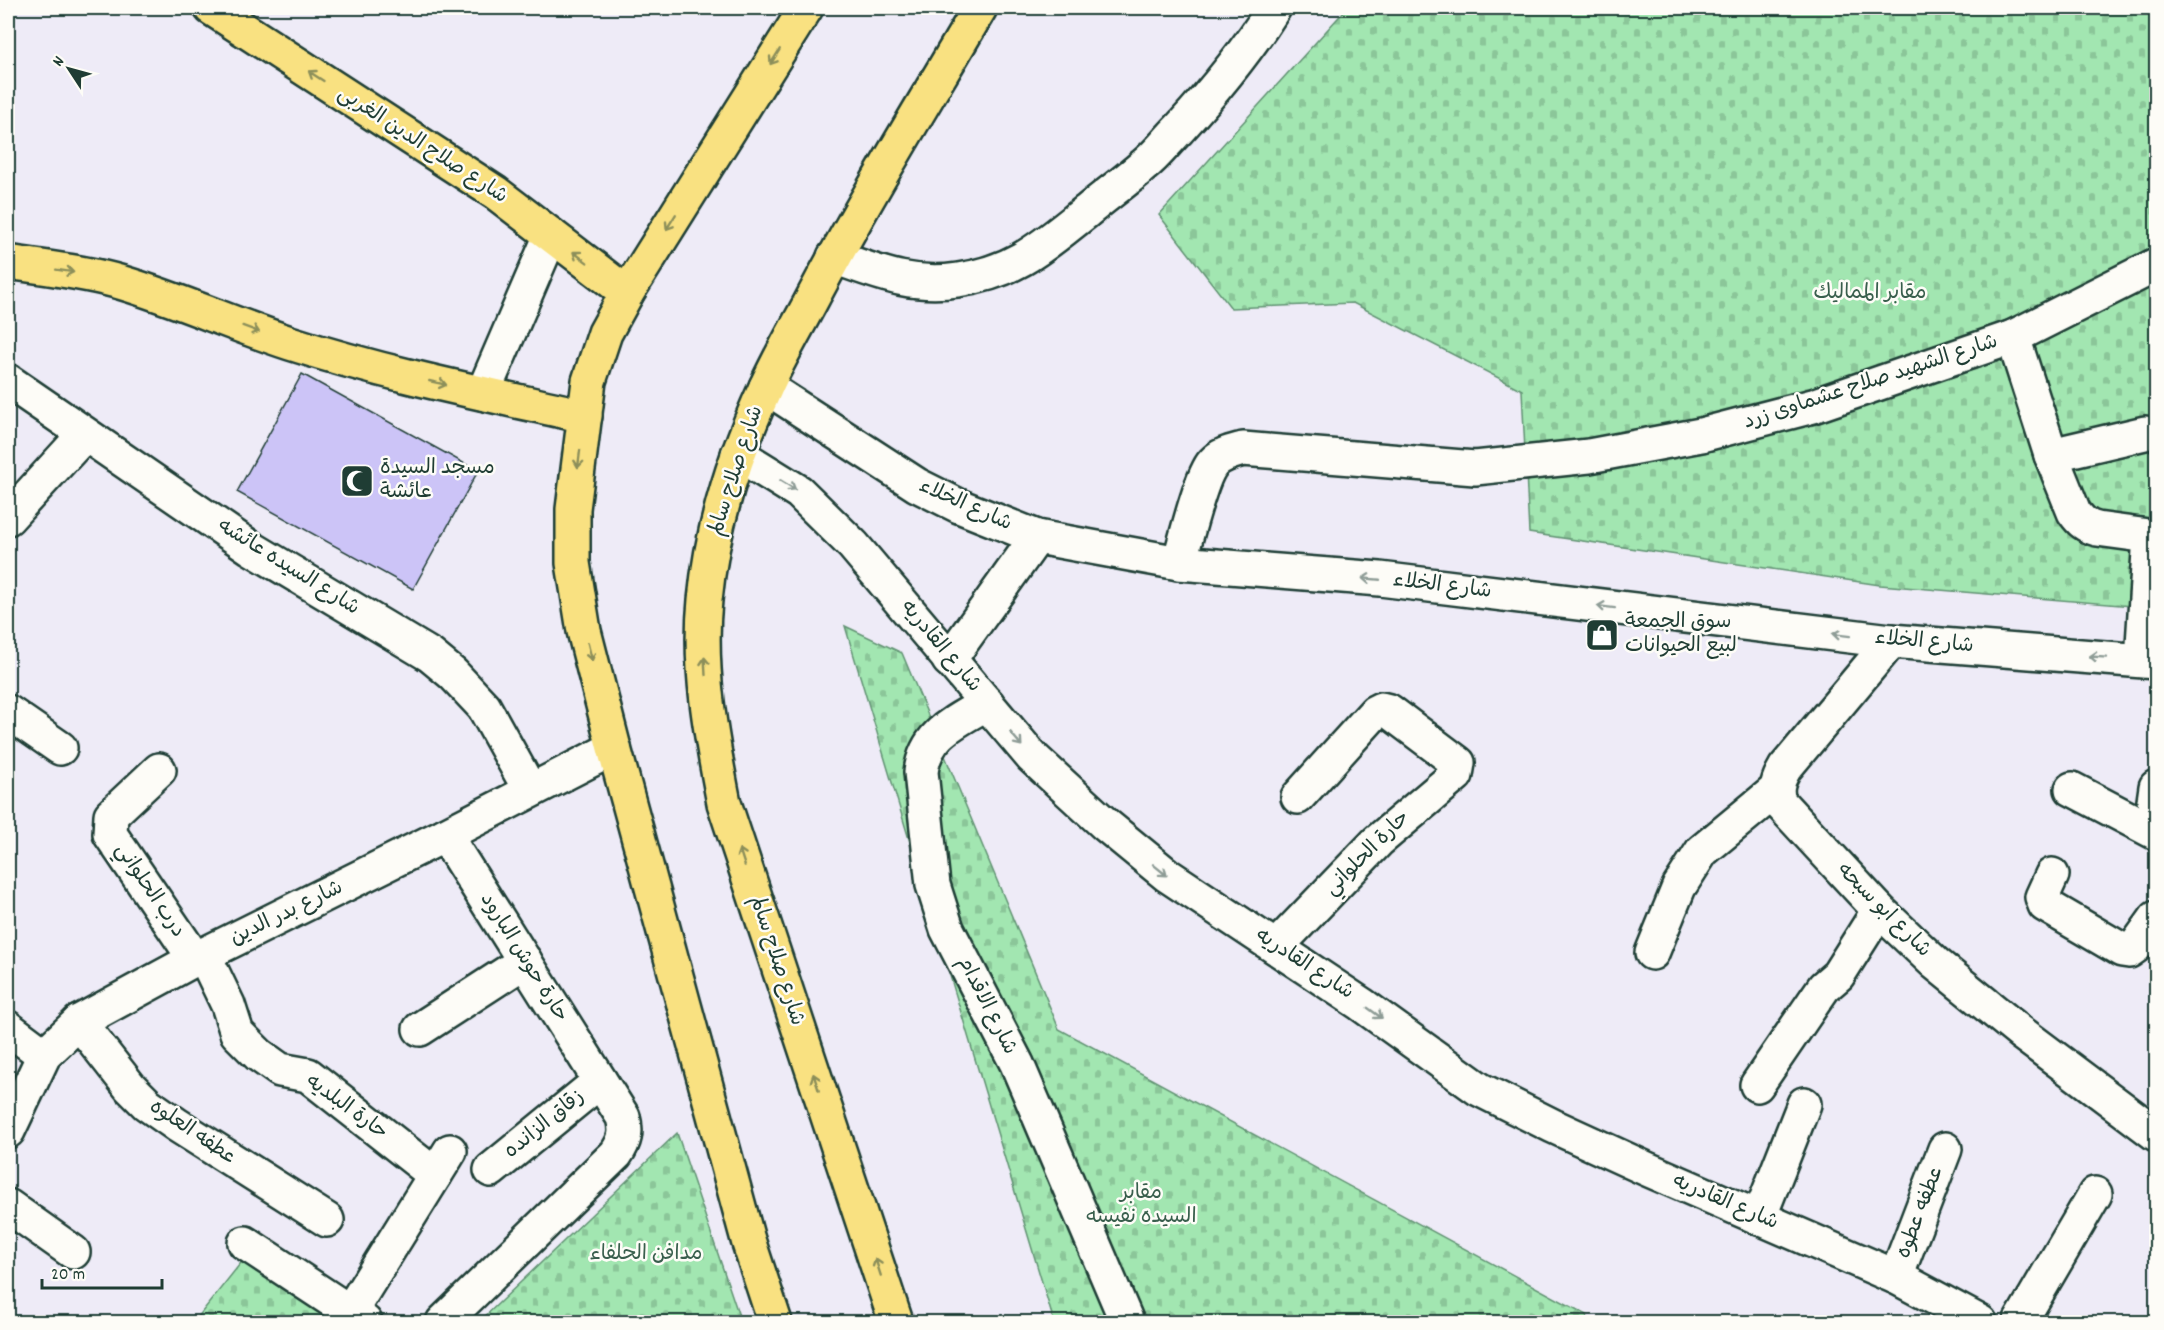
<svg xmlns="http://www.w3.org/2000/svg" width="2164" height="1330" viewBox="0 0 2164 1330" font-family="Dekko,'Playpen Sans Arabic',sans-serif">
<style>
.cemetery{fill:url(#cemetery-stones);stroke:#609272;stroke-width:1.5}
.building{fill:#ccc4f7;stroke:#1f3d34;stroke-width:1.5}
.lines{fill:none;stroke-linecap:round;stroke-linejoin:round}
.minor-casing{stroke:#1f3d34;stroke-width:38}
.major-casing{stroke:#1f3d34;stroke-width:38}
.minor{stroke:#fdfcf7;stroke-width:33}
.major{stroke:#f9e181;stroke-width:33}
.oneway{stroke:#8c8f5a}
.oneway2{stroke:#8e9c96}
.labels{text-anchor:middle;dominant-baseline:central;stroke-width:5;stroke-linejoin:round;paint-order:stroke}
.street-label{font-size:21px;fill:#1f3d34;stroke:#fdfcf7}
.park-label{font-size:21px;fill:#395f4d;stroke:#fdfcf7}
.poi-label{font-size:21px;fill:#1f3d34;stroke:#fdfcf7;text-anchor:start}
</style>
<defs>
<pattern id="cemetery-stones" width="16" height="16" patternUnits="userSpaceOnUse" patternTransform="scale(1.5)"><rect width="16" height="16" fill="#a2e6b1"/><path d="M2 7V4a2 2 0 0 1 4 0v3zM10 15v-3a2 2 0 0 1 4 0v3z" fill="#8bc699"/></pattern>
</defs>
<rect width="100%" height="100%" fill="#eeebf7"/>
<filter id="ink" filterUnits="userSpaceOnUse"><feTurbulence type="fractalNoise" baseFrequency=".0167" numOctaves="2"/><feDisplacementMap in="SourceGraphic" scale="12" xChannelSelector="R" yChannelSelector="G"/><feConvolveMatrix kernelMatrix="1 2 1 2 8 2 1 2 1" color-interpolation-filters="sRGB"/></filter>
<g filter="url(#ink)">
<g class="cemetery">
<polygon points="1347,8 1390,8 1399,13 1446,12 1448,8 2156,8 2156,608 1880,585 1529,533 1522,390 1353,303 1231,308 1159,215"/>
<polygon points="845,626 902,653 1059,1029 1587,1315 1588,1322 1054,1322"/>
<polygon points="677,1133 741,1322 479,1322"/>
<polygon points="263,1235 390,1322 194,1322"/>
</g>
<polygon class="building" points="302,374 478,471 413,589 237,492"/>
<g class="lines">
<defs>
<g id="minor">
<path d="M834 257C877 272 910 287 958 280 1016 272 1044 245 1087 211 1106 195 1126 181 1144 165 1157 155 1167 141 1179 129 1214 91 1247 51 1274 8"/>
<path d="M2013 337 2051 455 2074 512C2081 522 2086 526 2097 529L2156 537"/>
<polyline points="8,381 251,548 430,655 453,674 484,707 530,790"/>
<polyline points="766,387 917,485 959,506 1037,537 1179,563 1380,579 1891,641 2156,662"/>
<polyline points="483,393 551,235"/>
<polyline points="738,454 799,492 853,545 1032,757 1106,825 1167,875 1361,1004 1479,1089 1553,1126 1647,1169 1896,1277 1980,1322"/>
<polyline points="2051,455 2145,433"/>
<polyline points="8,518 84,435"/>
<path d="M1179 563C1185 542 1201 476 1213 463 1221 454 1232 452 1243 449L1475 468 1589 456 1701 435 1813 406 2013 337 2156 265"/>
<path d="M1891 641 1785 768C1778 780 1775 788 1779 802L1879 910 1935 963 2020 1032 2156 1134"/>
<polyline points="949,660 1037,537"/>
<polyline points="2142,660 2150,536"/>
<path d="M987 703C956 722 926 732 921 772L933 885 947 929 1017 1064 1127 1322"/>
<polyline points="8,712 60,748"/>
<polyline points="159,770 111,815 110,834 195,959"/>
<polyline points="2156,787 2154,801 2156,806"/>
<polyline points="2072,789 2156,833"/>
<polyline points="2052,875 2042,897 2045,905 2122,950 2129,951 2136,946 2156,918"/>
<polyline points="1276,947 1378,841 1456,775 1458,763 1389,711 1381,709 1375,712 1298,797"/>
<polyline points="1652,953 1679,887 1702,851 1776,790"/>
<polyline points="204,955 228,1005 237,1033 259,1055 280,1070 308,1075 435,1175"/>
<polyline points="79,1022 130,1087 147,1104 177,1125 327,1220"/>
<polyline points="8,1028 44,1055"/>
<polyline points="420,1029 525,961"/>
<polyline points="1757,1085 1824,987 1838,975 1879,910"/>
<polyline points="8,1131 44,1055 79,1022 195,959 445,835 614,748"/>
<polyline points="491,1170 600,1081"/>
<polyline points="8,1206 73,1252"/>
<polyline points="1759,1218 1804,1104"/>
<polyline points="245,1243 365,1322"/>
<polyline points="1896,1277 1945,1149"/>
<polyline points="350,1312 450,1151"/>
<path d="M443 1322 616 1154C625 1141 627 1132 623 1117L445 835"/>
<polyline points="2020,1322 2095,1194"/>
</g>
<g id="major">
<polyline points="211,8 496,193 627,293"/>
<path d="M8 262C46 268 86 272 123 283 180 300 234 325 290 343 386 374 486 394 585 416"/>
<polyline points="775,1322 748,1240 614,748 584,631 573,563 573,509 589,381 605,333 627,293 806,8"/>
<path d="M896 1322 724 803C711 736 698 668 705 600 712 526 735 454 766 387 779 358 795 331 810 303 863 202 923 105 980 8"/>
</g>
</defs>
<use href="#minor" class="minor-casing"/>
<use href="#major" class="major-casing"/>
<use href="#minor" class="minor"/>
<use href="#major" class="major"/>
</g>
<defs><path id="oneway-shaft" d="M-6 0H5M1.5-3L5.5 0L1.5 3" fill="none" stroke-width="1.6" stroke-linecap="round" stroke-linejoin="round" transform="scale(1.5)"/></defs>
<g class="oneway">
<use href="#oneway-shaft" transform="translate(775 57) rotate(122)"/>
<use href="#oneway-shaft" transform="translate(316 76) rotate(-147)"/>
<use href="#oneway-shaft" transform="translate(671 222) rotate(122)"/>
<use href="#oneway-shaft" transform="translate(580 257) rotate(-143)"/>
<use href="#oneway-shaft" transform="translate(65 271) rotate(9)"/>
<use href="#oneway-shaft" transform="translate(251 329) rotate(20)"/>
<use href="#oneway-shaft" transform="translate(438 383) rotate(13)"/>
<use href="#oneway-shaft" transform="translate(579 459) rotate(97)"/>
<use href="#oneway-shaft" transform="translate(590 652) rotate(76)"/>
<use href="#oneway-shaft" transform="translate(705 666) rotate(-93)"/>
<use href="#oneway-shaft" transform="translate(742 857) rotate(-108)"/>
<use href="#oneway-shaft" transform="translate(816 1082) rotate(-108)"/>
<use href="#oneway-shaft" transform="translate(878 1267) rotate(-108)"/>
</g>
<g class="oneway2">
<use href="#oneway-shaft" transform="translate(788 485) rotate(32)"/>
<use href="#oneway-shaft" transform="translate(1371 579) rotate(-175)"/>
<use href="#oneway-shaft" transform="translate(1606 607) rotate(-173)"/>
<use href="#oneway-shaft" transform="translate(1841 635) rotate(-173)"/>
<use href="#oneway-shaft" transform="translate(2098 657) rotate(-176)"/>
<use href="#oneway-shaft" transform="translate(1016 739) rotate(50)"/>
<use href="#oneway-shaft" transform="translate(1160 870) rotate(39)"/>
<use href="#oneway-shaft" transform="translate(1375 1013) rotate(36)"/>
</g>
</g>
<defs>
<symbol id="mosque-square" viewBox="-11 -11 22 22"><rect x="-9" y="-9" width="18" height="18" rx="4" fill="#1f3d34" stroke="#fdfcf7"/><path d="M3.5-4.9A6 6 0 1 0 3.5 4.9A5 5 0 1 1 3.5-4.9Z" fill="#fff"/></symbol>
<symbol id="shop-square" viewBox="-11 -11 22 22"><rect x="-9" y="-9" width="18" height="18" rx="4" fill="#1f3d34" stroke="#fdfcf7"/><path d="M-5-2.5h2.3a2.7 3.5 0 0 1 5.4 0H5L5.5 6h-11ZM-1.5-2.5h3a1.5 2.3 0 0 0-3 0Z" fill="#fff"/></symbol>
</defs>
<g fill-rule="evenodd">
<use href="#mosque-square" x="338" y="462" width="38" height="38"/>
<use href="#shop-square" x="1583" y="616" width="38" height="38"/>
</g>
<g class="labels">
<g class="street-label">
<text transform="translate(422 146) rotate(33)">شارع صلاح الدين الغربى</text>
<text transform="translate(1871 383) rotate(-18)">شارع الشهيد صلاح عشماوى زرد</text>
<text transform="translate(737 471) rotate(-72)">شارع صلاح سالم</text>
<text transform="translate(965 506) rotate(24)">شارع الخلاء</text>
<text transform="translate(288 568) rotate(32)">شارع السيده عائشه</text>
<text transform="translate(1442 587) rotate(7)">شارع الخلاء</text>
<text transform="translate(1924 643) rotate(5)">شارع الخلاء</text>
<text transform="translate(940 647) rotate(50)">شارع القادريه</text>
<text transform="translate(1368 854) rotate(-45)">حارة الحلواني</text>
<text transform="translate(149 891) rotate(56)">درب الحلواني</text>
<text transform="translate(1883 911) rotate(45)">شارع ابو سبحه</text>
<text transform="translate(287 914) rotate(-26)">شارع بدر الدين</text>
<text transform="translate(523 958) rotate(58)">حارة حوش البارود</text>
<text transform="translate(776 961) rotate(72)">شارع صلاح سالم</text>
<text transform="translate(1304 965) rotate(33)">شارع القادريه</text>
<text transform="translate(986 1006) rotate(63)">شارع الاقدام</text>
<text transform="translate(346 1108) rotate(36)">حارة البلديه</text>
<text transform="translate(545 1125) rotate(-39)">زقاق الزانده</text>
<text transform="translate(192 1133) rotate(34)">عطفه العلوه</text>
<text transform="translate(1725 1203) rotate(23)">شارع القادريه</text>
<text transform="translate(1921 1213) rotate(-69)">عطفه عطوه</text>
</g>
<g class="park-label">
<text x="1870" y="294">مقابر المماليك</text>
<text x="1141" y="1194">مقابر<tspan x="1141" dy="24">السيده نفيسه</tspan></text>
<text x="646" y="1255">مدافن الحلفاء</text>
</g>
<g class="poi-label">
<text x="380" y="469">مسجد السيدة<tspan x="380" dy="24">عائشة</tspan></text>
<text x="1625" y="623">سوق الجمعة<tspan x="1625" dy="24">لبيع الحيوانات</tspan></text>
</g>
</g>
<rect width="2164" height="1330" fill="none" stroke="#fdfcf7" stroke-width="30"/>
<rect x="15" y="15" width="2134" height="1300" fill="none" stroke="#1f3d34" stroke-width="2" filter="url(#ink)"/>
<g transform="translate(69 69) rotate(306)" stroke="#fdfcf7" stroke-width="4.5" paint-order="stroke">
<path d="M0-4.5L10 22L0 15L-10 22Z" fill="#1f3d34"/>
<text y="-9" font-size="16" font-weight="bold" text-anchor="middle" fill="#1f3d34">N</text>
</g>
<path d="M42 1279v9h120v-9" fill="none" stroke="#1f3d34" stroke-width="3"/>
<text x="51" y="1279" font-size="18" fill="#1f3d34" stroke="#fdfcf7" stroke-width="4.5" paint-order="stroke">20 m</text>
</svg>
